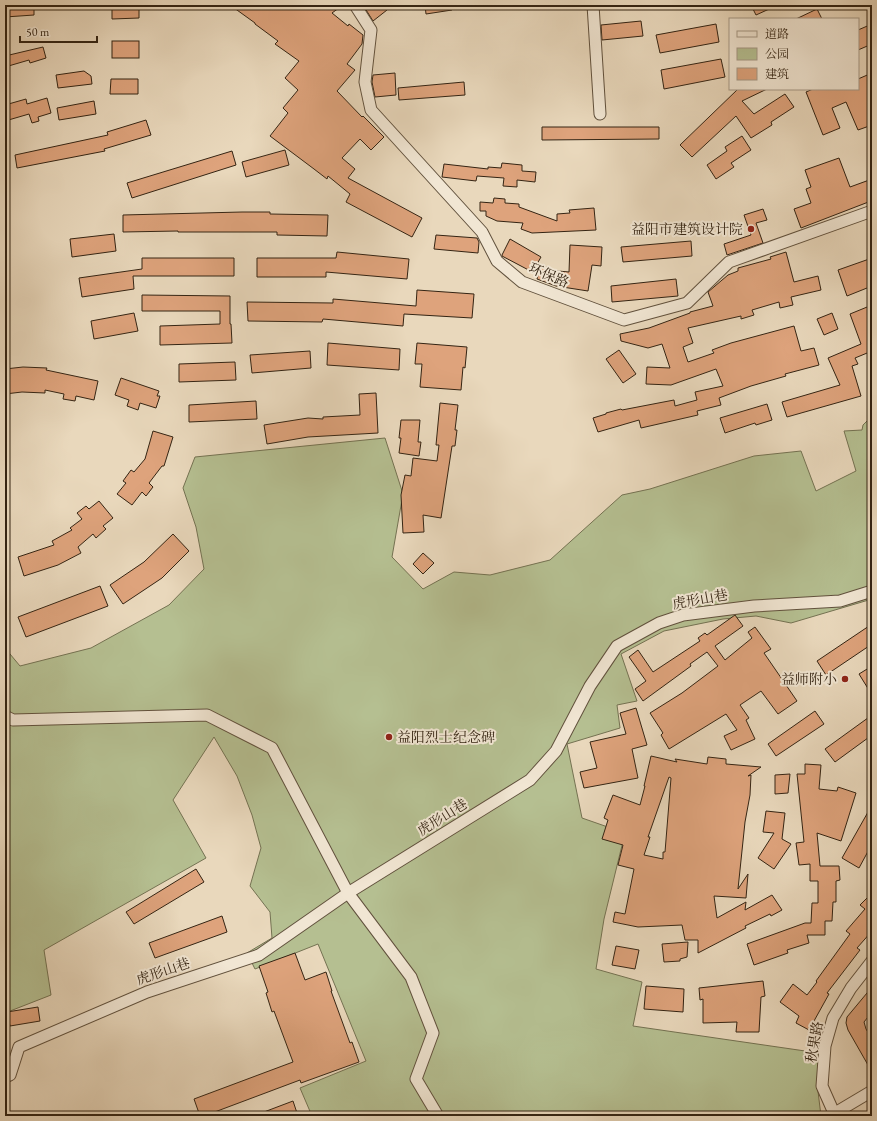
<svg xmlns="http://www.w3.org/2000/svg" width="877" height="1121" viewBox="0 0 877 1121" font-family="'EB Garamond','Noto Serif SC',serif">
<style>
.green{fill:#b5bf91;stroke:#747252}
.building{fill:#dea37c;stroke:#342413;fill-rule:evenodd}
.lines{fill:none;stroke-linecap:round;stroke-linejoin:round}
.minor-casing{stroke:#61513d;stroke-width:13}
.minor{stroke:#f1e6d3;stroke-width:11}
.poi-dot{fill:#8f2418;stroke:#f1e6d3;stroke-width:1.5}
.labels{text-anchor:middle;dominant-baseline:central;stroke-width:4;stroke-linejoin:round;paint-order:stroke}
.poi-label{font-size:14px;fill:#342413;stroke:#f1e6d3;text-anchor:end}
.street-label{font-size:14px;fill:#342413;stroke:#f1e6d3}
</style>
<rect width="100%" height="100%" fill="#e9d8bc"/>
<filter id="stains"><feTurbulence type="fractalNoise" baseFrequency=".005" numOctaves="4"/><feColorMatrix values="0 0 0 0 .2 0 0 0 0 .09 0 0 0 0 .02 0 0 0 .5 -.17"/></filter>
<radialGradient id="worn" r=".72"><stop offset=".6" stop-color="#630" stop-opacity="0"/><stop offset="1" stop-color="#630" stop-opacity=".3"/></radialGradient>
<polygon class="green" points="872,416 872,599 791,623 756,616 723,619 664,631 621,654 637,701 617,705 620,728 567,744 582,818 625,833 604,919 596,969 642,982 633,1026 819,1053 817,1083 821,1116 312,1116 300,1088 366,1061 318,944 255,969 247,953 272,938 270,912 250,886 261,848 252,815 237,776 214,737 173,800 206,858 44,950 51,995 5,1013 5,648 20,666 91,648 169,605 204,569 196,527 183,488 195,457 385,438 403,494 392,557 423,589 454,572 490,575 550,560 622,495 650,489 754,456 801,451 816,491 856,471 844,431 862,430 863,425"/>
<g class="building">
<polygon points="5,5 34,5 34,15 5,17"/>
<polygon points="112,5 139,5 139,18 112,19"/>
<polygon points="230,5 343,5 332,13 348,26 349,24 363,35 362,44 347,64 355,70 337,91 362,117 363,116 384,137 371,150 360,139 342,158 355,169 348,178 422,218 412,237 346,202 350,194 328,176 327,179 314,169 270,136 288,113 283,108 298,90 285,78 299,61 275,44 278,41 255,24 255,23"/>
<polygon points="363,5 383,5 387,10 373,21"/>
<polygon points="425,5 452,5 452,10 426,14"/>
<polygon points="751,5 778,5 756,15"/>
<polygon points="817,9 822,19 796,19"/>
<polygon points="641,21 643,36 602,40 601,25"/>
<polygon points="716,24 719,42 660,53 656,35"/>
<polygon points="872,24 872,44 858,50 858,30"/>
<rect x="112" y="41" width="27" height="17"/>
<polygon points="43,47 46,58 30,63 29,60 5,67 5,56"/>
<polygon points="721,59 725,77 664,89 661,70"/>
<polygon points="84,71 91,76 92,84 58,88 56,75"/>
<polygon points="395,73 396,95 375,97 372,82 373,75"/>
<polygon points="872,73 872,125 858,130 846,102 832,108 840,128 823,135 806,92 813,89 858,89 858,79"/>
<polygon points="111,79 138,79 138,94 110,94"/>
<polygon points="464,82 465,95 399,100 398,88"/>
<polygon points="738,89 767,89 742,101 754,114 785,94 794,107 771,122 772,125 751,138 736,116 692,157 680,145"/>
<polygon points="47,98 51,113 38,117 39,121 32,123 29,114 5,121 5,105 26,99 27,104"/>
<polygon points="94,101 96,114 59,120 57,108"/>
<polygon points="146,120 151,135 104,149 105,151 17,168 15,155 108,135 107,132"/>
<polygon points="542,127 659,127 659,139 542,140"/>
<polygon points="742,136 751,150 731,163 734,167 716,179 707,165 727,151 725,147"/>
<polygon points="285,150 289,165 246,177 242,162"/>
<polygon points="232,151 236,165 132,198 127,183"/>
<polygon points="839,158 850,187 872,179 872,195 868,195 871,201 801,228 794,209 811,203 806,189 811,187 805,170"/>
<polygon points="502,163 522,165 522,171 536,172 535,182 517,180 517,187 503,186 504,178 477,176 476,181 442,177 444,164 488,169 488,167 501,168"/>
<polygon points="494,198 505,199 505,203 519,204 519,207 557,221 557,214 570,213 569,210 594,208 596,230 532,233 521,229 523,223 497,221 486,216 486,211 480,211 480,202 493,203"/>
<polygon points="763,209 767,220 756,223 763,243 727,255 724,244 751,235 744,215"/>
<polygon points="242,212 270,212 270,214 328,215 327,236 277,235 277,232 178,232 178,231 123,232 123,215"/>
<polygon points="114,234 116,251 72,257 70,239"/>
<polygon points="436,235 477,238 479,242 478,253 434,249"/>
<polygon points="510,239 541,257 537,264 558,271 569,272 570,245 602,247 601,266 592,265 588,291 556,286 537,279 538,275 502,256 502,255"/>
<polygon points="691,241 692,256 623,262 621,247"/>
<polygon points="337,252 409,259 407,279 326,272 326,277 257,277 257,258 336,258"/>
<polygon points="786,252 794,282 818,276 821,290 791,297 793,305 780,308 779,302 752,310 754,315 741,319 741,316 688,328 693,343 683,347 688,362 714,353 712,350 731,343 794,326 801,351 814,348 819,365 785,374 786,376 751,386 719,398 721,405 697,411 698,415 641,428 639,420 598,432 593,418 606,414 606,413 621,409 622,410 674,400 675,406 697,400 695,392 723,386 716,369 671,385 646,384 647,367 670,368 662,344 648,348 621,341 620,334 649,328 690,313 690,312 713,306 708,292 728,275 738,271 738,268 771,259 770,257"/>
<polygon points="142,258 234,258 234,276 133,276 134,289 82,297 79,278 142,269"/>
<polygon points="872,258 872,286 847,296 838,270"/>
<polygon points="676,279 678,296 612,302 611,286"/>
<polygon points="417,290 474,294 472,318 404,314 403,326 323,319 322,322 248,321 247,302 333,303 333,299 416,306"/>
<polygon points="142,295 230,296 230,324 231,324 232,343 160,345 160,326 220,324 220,311 142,311"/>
<polygon points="872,305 872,351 855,358 858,364 852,366 861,396 787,417 782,402 840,385 828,358 861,344 850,314"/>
<polygon points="134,313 138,331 94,339 91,321"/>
<polygon points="832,313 838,329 824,335 817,319"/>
<polygon points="328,343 400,349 399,370 327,365"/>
<polygon points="417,343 467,347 465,368 463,367 461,390 420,387 422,364 415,364"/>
<polygon points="619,350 636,374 623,383 606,359"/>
<polygon points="310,351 311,368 252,373 250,355"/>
<polygon points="235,362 236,380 179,382 179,364"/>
<polygon points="23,367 47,368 46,370 98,381 94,400 76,396 75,401 63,399 64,394 45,390 45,393 22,392 5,394 5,369"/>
<polygon points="121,378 159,391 157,396 160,396 156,408 140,403 138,410 127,406 129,400 115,395"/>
<polygon points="376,393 378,433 308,437 267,444 264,425 308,418 323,419 323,417 360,415 359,394"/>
<polygon points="256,401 257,419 189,422 189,405"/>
<polygon points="440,403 458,405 455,430 457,430 455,446 452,446 441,518 423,515 424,532 403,533 401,495 405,475 411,476 413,458 437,461 439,445 436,445"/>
<polygon points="767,404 772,420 756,425 755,423 725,433 720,418"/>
<polygon points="401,420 420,420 418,442 421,442 419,456 399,453 401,438 399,438"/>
<polygon points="153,431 173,437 164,466 162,466 149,483 153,487 146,496 142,492 132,505 117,494 126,483 123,481 131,470 134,472 145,459"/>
<polygon points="99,501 113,518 103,526 106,529 96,538 93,534 78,547 81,553 58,565 24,576 18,557 54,545 52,541 72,530 70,528 82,519 77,513 86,506 89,509"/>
<polygon points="173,534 189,551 162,578 123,604 110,585 144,562"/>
<polygon points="423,553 434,563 423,574 413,564"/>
<polygon points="100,586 108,606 26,637 18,617"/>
<polygon points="735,615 743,626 715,646 725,660 752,638 748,632 755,627 771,649 764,653 797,701 778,714 761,691 740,705 749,718 746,720 755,739 731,750 724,736 737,730 726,714 669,749 661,735 663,733 650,713 682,693 718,666 707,652 690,664 691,666 643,701 635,689 646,681 629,657 638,650 653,672 700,641 698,638 705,633 707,635"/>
<polygon points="872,624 872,644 826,675 817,661"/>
<polygon points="872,666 872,695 859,674"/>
<polygon points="636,708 647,745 632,749 638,778 584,788 580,772 597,768 590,742 626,734 620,713"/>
<polygon points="815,711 824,724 776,756 768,744"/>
<polygon points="872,715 872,735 835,762 825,749"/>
<path d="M651 756 677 762 675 759 707 764 708 757 726 759V764L761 767 748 776 751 775 750 795 745 822 738 889 748 874 746 898 714 896 717 918 746 902 745 910 772 895 782 910 771 916 770 914 745 926 746 928 698 953V940H685L682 925 638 927 613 922 615 912 625 914 634 869 618 865 623 845 602 839 608 820 604 818 613 795 640 805 645 786H644ZM669 777 671 778 665 852H663V859L644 855 650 837H648Z"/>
<polygon points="805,764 821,765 819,789 837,791 838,787 856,793 841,841 817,833 820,866 839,866 840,880 836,881 836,902 833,902 832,921 825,921 825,935 807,935 809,943 787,950 788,953 754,965 747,944 805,923 811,923 812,903 818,903 818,881 810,881 810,864 799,865 796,843 804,842 797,774 805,774"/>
<polygon points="790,774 788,793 775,794 775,775"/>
<polygon points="872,805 872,844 859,868 842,858"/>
<polygon points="766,811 785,813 782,839 791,844 774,869 758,858 774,833 763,832"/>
<polygon points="196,869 204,882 134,924 126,912"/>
<polygon points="872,893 872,931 857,948 860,950 827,993 829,994 809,1030 796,1023 799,1016 780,1002 793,984 807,995 817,982 816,981 850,934 846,931 865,909 860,905"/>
<polygon points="222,916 227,932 155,958 149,943"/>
<polygon points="688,942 687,957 680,959 680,961 664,962 662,944"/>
<polygon points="616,946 639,950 635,969 612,965"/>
<polygon points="295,953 305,980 326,972 332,991 331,991 350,1043 352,1042 359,1062 301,1083 300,1080 204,1116 200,1116 194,1099 293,1062 274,1011 272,1012 266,993 268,992 259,966"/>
<polygon points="763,981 765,996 761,997 759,1032 736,1032 737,1022 703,1023 703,999 700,1000 699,988"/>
<polygon points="646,986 684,989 683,1012 644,1009"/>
<polygon points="872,987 872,1012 864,1022 866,1029 872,1039 872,1072 848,1030 846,1023 847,1017"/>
<polygon points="38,1007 40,1021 10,1026 7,1012"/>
<polygon points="293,1101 298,1116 256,1116 256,1115"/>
</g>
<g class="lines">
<defs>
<g id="minor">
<polyline points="355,5 371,30 365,82 371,110 482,232 497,261 522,282 624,320 687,303 729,262 872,211"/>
<polyline points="593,5 600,114"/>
<polyline points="5,716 13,720 207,715 272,748 348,893 411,977 433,1033 416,1079 438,1116"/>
<polyline points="5,1077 10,1075 19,1047 147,992 259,955 348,893 530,780 556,751 590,686 617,646 659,623 683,615 754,606 840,601 872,591"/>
<polyline points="834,1113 822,1086 825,1046 833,1018 851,988 872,961"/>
<polyline points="830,1116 872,1091"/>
</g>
</defs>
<use href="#minor" class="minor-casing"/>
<use href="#minor" class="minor"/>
</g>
<g class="poi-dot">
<circle cx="751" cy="229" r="4"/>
<circle cx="845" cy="679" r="4"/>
<circle cx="389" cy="737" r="4"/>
</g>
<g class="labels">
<g class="poi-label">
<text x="743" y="229">益阳市建筑设计院</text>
<text x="837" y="679">益师附小</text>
<text x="397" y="737" text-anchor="start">益阳烈士纪念碑</text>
</g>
<g class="street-label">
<text transform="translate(549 275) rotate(23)">环保路</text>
<text transform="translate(700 599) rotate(-10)">虎形山巷</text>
<text transform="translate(442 817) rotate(-32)">虎形山巷</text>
<text transform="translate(163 971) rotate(-19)">虎形山巷</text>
<text transform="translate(814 1042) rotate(-80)">秋果路</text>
</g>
</g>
<rect width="877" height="1121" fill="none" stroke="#e9d8bc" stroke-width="20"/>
<rect x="6" y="6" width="865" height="1109" fill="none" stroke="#342413" stroke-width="2"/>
<rect x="10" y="10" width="857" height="1101" fill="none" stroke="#342413"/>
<rect x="729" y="18" width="130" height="72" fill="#f1e6d3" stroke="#a59886"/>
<rect x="737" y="31" width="20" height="6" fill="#f1e6d3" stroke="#a59886"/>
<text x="765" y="38" font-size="12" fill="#342413">道路</text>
<rect x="737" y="48" width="20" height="12" fill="#b5bf91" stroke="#a59886"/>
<text x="765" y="58" font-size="12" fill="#342413">公园</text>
<rect x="737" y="68" width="20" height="12" fill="#dea37c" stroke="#a59886"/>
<text x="765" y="78" font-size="12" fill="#342413">建筑</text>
<path d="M20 36v6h77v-6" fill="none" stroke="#342413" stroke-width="2"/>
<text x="26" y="36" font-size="12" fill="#342413" stroke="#f1e6d3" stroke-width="3" paint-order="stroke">50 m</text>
<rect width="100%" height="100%" filter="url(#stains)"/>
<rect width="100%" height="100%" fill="url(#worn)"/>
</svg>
